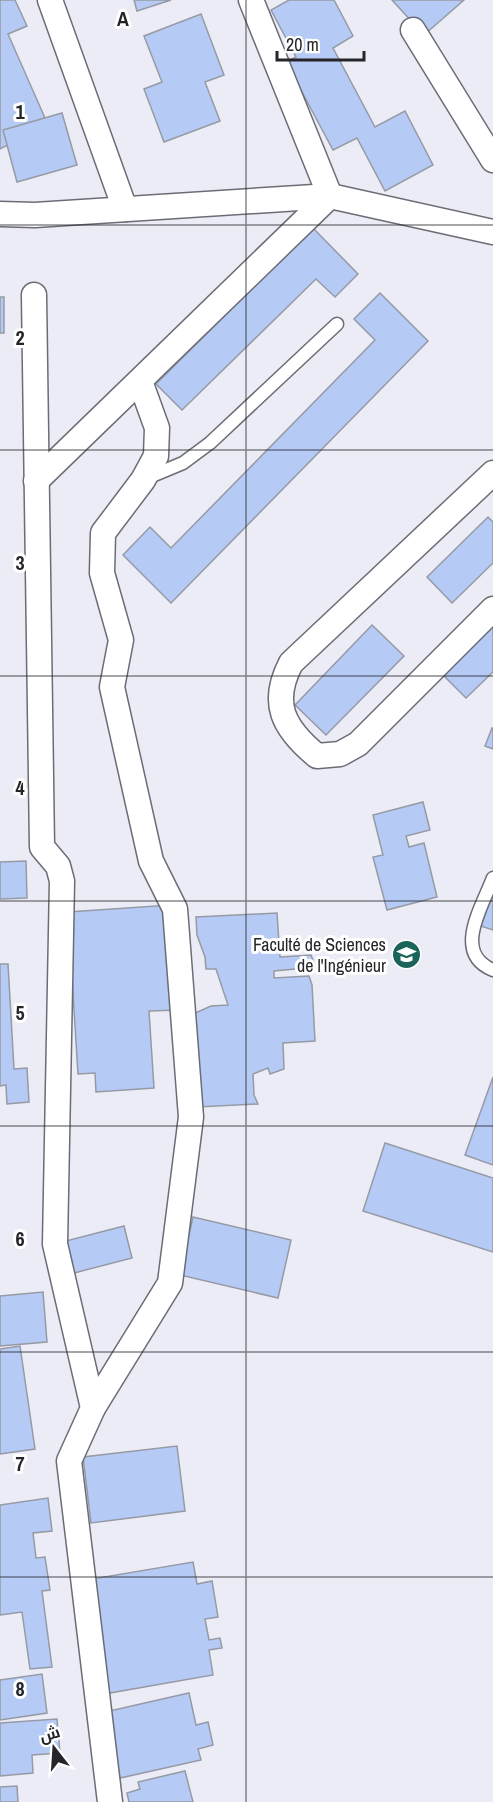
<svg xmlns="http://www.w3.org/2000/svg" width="493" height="1802" viewBox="0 0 493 1802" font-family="'Archivo Narrow',Cairo,sans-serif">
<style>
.building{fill:#b5cbf6;stroke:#969aa4;stroke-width:1.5}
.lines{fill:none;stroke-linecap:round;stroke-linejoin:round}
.lane-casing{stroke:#6b6c75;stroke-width:15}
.street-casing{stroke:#6b6c75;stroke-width:27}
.lane{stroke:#fff;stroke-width:12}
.street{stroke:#fff;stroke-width:24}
.grid{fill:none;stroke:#252529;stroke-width:1.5;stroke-opacity:0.55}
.labels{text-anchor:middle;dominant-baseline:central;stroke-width:6;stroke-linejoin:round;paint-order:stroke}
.poi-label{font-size:18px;fill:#252529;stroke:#fff;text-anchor:end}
.grid-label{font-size:20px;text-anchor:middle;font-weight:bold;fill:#252529;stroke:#fff;stroke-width:6;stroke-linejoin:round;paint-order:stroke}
</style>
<rect width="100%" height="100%" fill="#ececf7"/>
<g class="building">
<polygon points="0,0 15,0 27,26 8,34 45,118 5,135 10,144 0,149"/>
<polygon points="134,0 171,0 137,11"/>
<polygon points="289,0 334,0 353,36 333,48 375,127 405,111 433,165 385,191 357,138 333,150 286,62 296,57 271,10"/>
<polygon points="392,0 464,0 424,35"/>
<polygon points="201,14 224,75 205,82 220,121 164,142 144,89 162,82 144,36"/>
<polygon points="62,113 77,165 17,182 3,130"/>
<polygon points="313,228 358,274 335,297 316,279 182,410 156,384"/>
<polygon points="380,293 428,341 171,603 123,555 150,527 171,548 375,340 354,319"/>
<rect x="0" y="297" width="4" height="36"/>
<polygon points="488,517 493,522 493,563 452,603 427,577"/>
<polygon points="493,621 493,672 466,698 441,673"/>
<polygon points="372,625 404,656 326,735 295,705"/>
<polygon points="492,728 493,728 493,749 485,746"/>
<polygon points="423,802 430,830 406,836 409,847 424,843 437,897 387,910 373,857 383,855 373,815"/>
<polygon points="26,861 27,898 0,899 0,862"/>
<polygon points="493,891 493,930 481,926"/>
<polygon points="171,905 178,1010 149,1011 154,1088 96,1092 95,1073 78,1074 68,912"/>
<polygon points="277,913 280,957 311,955 316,967 274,971 274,978 309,976 312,985 315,1041 283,1043 284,1069 270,1074 268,1068 253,1074 254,1095 258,1104 198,1107 193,1014 211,1006 228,1005 216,969 206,969 205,957 197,935 196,917"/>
<polygon points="0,964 8,964 14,1069 27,1068 29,1102 7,1104 6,1085 0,1086"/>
<polygon points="493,1077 493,1165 465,1155"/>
<polygon points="385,1143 493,1178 493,1252 363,1211"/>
<polygon points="193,1217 291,1240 278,1298 180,1275"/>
<polygon points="124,1226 132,1258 74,1273 66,1241"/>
<polygon points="43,1292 47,1342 0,1346 0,1296"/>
<polygon points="20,1346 35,1449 0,1454 0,1349"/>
<polygon points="177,1446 185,1511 91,1523 83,1457"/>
<polygon points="48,1498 52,1531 33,1533 36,1558 45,1557 50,1590 42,1591 52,1667 30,1669 22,1612 0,1615 0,1505"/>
<polygon points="193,1562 197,1584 212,1581 218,1617 205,1619 209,1640 220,1638 222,1648 209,1650 213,1675 104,1694 92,1579"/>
<polygon points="42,1674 47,1713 0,1720 0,1680"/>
<polygon points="189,1693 196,1725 208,1722 213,1745 198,1749 201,1760 120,1778 105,1712"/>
<polygon points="57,1719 60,1753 32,1755 33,1773 0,1776 0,1723"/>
<polygon points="185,1771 193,1802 129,1802 127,1793 140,1789 138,1782"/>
<polygon points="17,1786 18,1802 0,1802 0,1787"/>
</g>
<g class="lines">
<defs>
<g id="lane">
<polyline points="147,478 183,463 210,443 337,324"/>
<path d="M493 878C482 907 452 953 493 970"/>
</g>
<g id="street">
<polyline points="50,0 125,209"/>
<polyline points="413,30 493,160"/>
<polyline points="0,214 35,215 330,196 493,232"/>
<polyline points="34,295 42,847 58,866 62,881 55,1244 93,1408 69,1461 110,1802"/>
<path d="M493 473 291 663C270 703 283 728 317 756L340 754 358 744 493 609"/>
<polyline points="36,481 330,196 251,0"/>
<polyline points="93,1408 170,1283 191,1117 175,909 151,861 112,687 121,640 102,573 103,533 143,480 156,456 157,428 140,381"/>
</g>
</defs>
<use href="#lane" class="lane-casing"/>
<use href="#street" class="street-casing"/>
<use href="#lane" class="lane"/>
<use href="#street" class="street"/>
</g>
<path class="grid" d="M246 0V1802M0 225H493M0 450H493M0 676H493M0 901H493M0 1126H493M0 1352H493M0 1577H493"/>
<defs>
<symbol id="university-disc" viewBox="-11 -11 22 22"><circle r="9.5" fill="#1a645a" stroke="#fff"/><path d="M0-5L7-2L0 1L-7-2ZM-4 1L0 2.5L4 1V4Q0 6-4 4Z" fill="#fff"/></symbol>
</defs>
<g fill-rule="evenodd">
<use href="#university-disc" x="390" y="938" width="33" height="33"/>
</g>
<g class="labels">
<g class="poi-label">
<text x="386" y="944">Faculté de Sciences<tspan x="386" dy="21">de l'Ingénieur</tspan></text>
</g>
</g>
<g class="grid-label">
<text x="123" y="26">A</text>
<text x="20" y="119">1</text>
<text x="20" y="345">2</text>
<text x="20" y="570">3</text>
<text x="20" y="795">4</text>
<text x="20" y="1020">5</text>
<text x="20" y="1246">6</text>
<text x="20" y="1471">7</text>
<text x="20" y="1696">8</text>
</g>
<g transform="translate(54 1748) rotate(343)" stroke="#ffffff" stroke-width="4.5" paint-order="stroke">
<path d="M0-4.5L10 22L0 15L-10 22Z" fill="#252529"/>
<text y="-9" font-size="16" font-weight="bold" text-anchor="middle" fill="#252529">ش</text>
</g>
<path d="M277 51v9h87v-9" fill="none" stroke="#252529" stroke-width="3"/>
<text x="286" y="51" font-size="18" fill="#252529" stroke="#ffffff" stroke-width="4.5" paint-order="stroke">20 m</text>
</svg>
